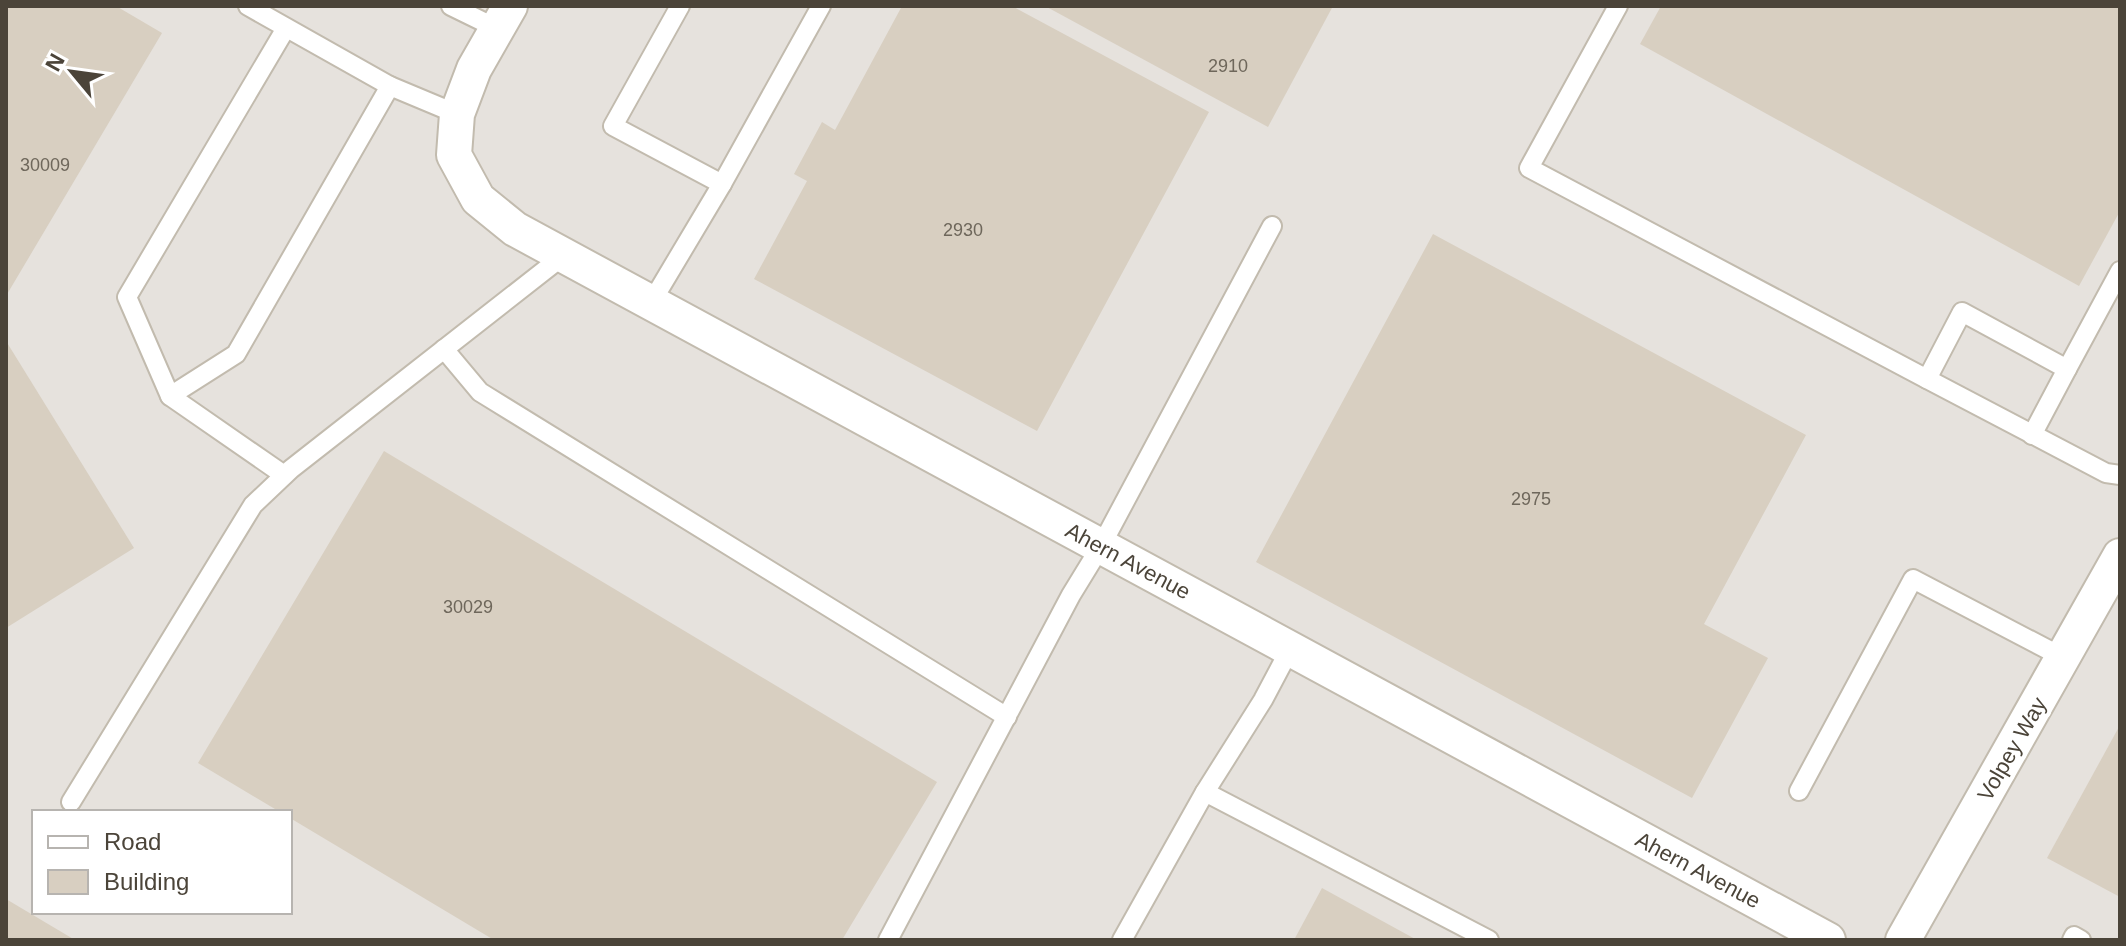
<svg xmlns="http://www.w3.org/2000/svg" width="2126" height="946" viewBox="0 0 2126 946" font-family="Helvetica,sans-serif">
<style>
.industrial{fill:#e6e2dd;fill-rule:evenodd}
.building{fill:#d8cfc1}
.lines{fill:none;stroke-linecap:round;stroke-linejoin:round}
.lane-casing{stroke:#c2bbae;stroke-width:22}
.street-casing{stroke:#c2bbae;stroke-width:38}
.lane{stroke:#fff;stroke-width:18}
.street{stroke:#fff;stroke-width:34}
.labels{text-anchor:middle;dominant-baseline:central;stroke-width:8;stroke-linejoin:round;paint-order:stroke}
.number-label{font-size:18px;fill:#6e675b}
.street-label{font-size:22px;fill:#4b4439;stroke:#fff}
</style>
<rect width="100%" height="100%" fill="#f6f3ec"/>
<path class="industrial" d="M6 6H2120V940H6ZM34 812H290V912H34Z"/>
<g class="building">
<polygon points="6,6 116,6 162,33 6,296"/>
<polygon points="902,6 1012,6 1209,112 1037,431 754,279 807,181 794,174 822,122 835,130"/>
<polygon points="1045,6 1333,6 1268,127"/>
<polygon points="1661,6 2120,6 2120,211 2079,286 1640,44"/>
<polygon points="1433,234 1806,435 1704,624 1768,658 1692,798 1256,562"/>
<polygon points="6,341 134,548 6,628"/>
<polygon points="384,451 937,782 842,940 494,940 290,818 290,812 280,812 198,763"/>
<polygon points="2120,725 2120,897 2047,858"/>
<polygon points="1322,888 1417,940 1294,940"/>
<polygon points="6,899 75,940 6,940"/>
</g>
<g class="lines">
<defs>
<g id="lane">
<polyline points="248,6 390,86 457,114"/>
<polyline points="451,6 496,28"/>
<polyline points="680,6 613,126 722,184"/>
<polyline points="1618,6 1529,168 1927,379"/>
<polyline points="2120,271 2067,369 1962,312 1927,379 2106,473 2120,475"/>
<polyline points="651,303 722,184 821,6"/>
<polyline points="444,349 480,392 1007,717"/>
<polyline points="170,396 236,354 390,86"/>
<polyline points="2032,435 2067,369"/>
<polyline points="284,475 170,396 127,297 286,28"/>
<polyline points="1799,791 1913,579 2064,658"/>
<polyline points="1205,792 1263,700 1290,649"/>
<polyline points="71,802 253,505 291,469 563,256"/>
<polyline points="888,940 1071,595 1101,546 1272,226"/>
<polyline points="1122,940 1205,792 1489,940"/>
<polyline points="2072,940 2074,936 2081,940"/>
</g>
<g id="street">
<polyline points="510,6 474,69 457,114 454,155 478,199 515,229 1828,940"/>
<polyline points="1903,940 2120,556"/>
</g>
</defs>
<use href="#lane" class="lane-casing"/>
<use href="#street" class="street-casing"/>
<use href="#lane" class="lane"/>
<use href="#street" class="street"/>
</g>
<g class="labels">
<g class="number-label">
<text x="1228" y="66">2910</text>
<text x="45" y="165">30009</text>
<text x="963" y="230">2930</text>
<text x="1531" y="499">2975</text>
<text x="468" y="607">30029</text>
</g>
<g class="street-label">
<text transform="translate(1128 561) rotate(28)">Ahern Avenue</text>
<text transform="translate(2012 749) rotate(-60)">Volpey Way</text>
<text transform="translate(1698 870) rotate(28)">Ahern Avenue</text>
</g>
</g>
<rect width="2126" height="946" fill="none" stroke="#4b4439" stroke-width="16"/>
<rect x="32" y="810" width="260" height="104" fill="#ffffff" stroke="#b7b4b0" stroke-width="2"/>
<rect x="48" y="836" width="40" height="12" fill="#ffffff" stroke="#b7b4b0" stroke-width="2"/>
<text x="104" y="850" font-size="24" fill="#4b4439">Road</text>
<rect x="48" y="870" width="40" height="24" fill="#d8cfc1" stroke="#b7b4b0" stroke-width="2"/>
<text x="104" y="890" font-size="24" fill="#4b4439">Building</text>
<g transform="translate(72 72) rotate(299)" stroke="#ffffff" stroke-width="6" paint-order="stroke">
<path d="M0-6L14 30L0 20L-14 30Z" fill="#4b4439"/>
<text y="-12" font-size="22" font-weight="bold" text-anchor="middle" fill="#4b4439">N</text>
</g>
</svg>
